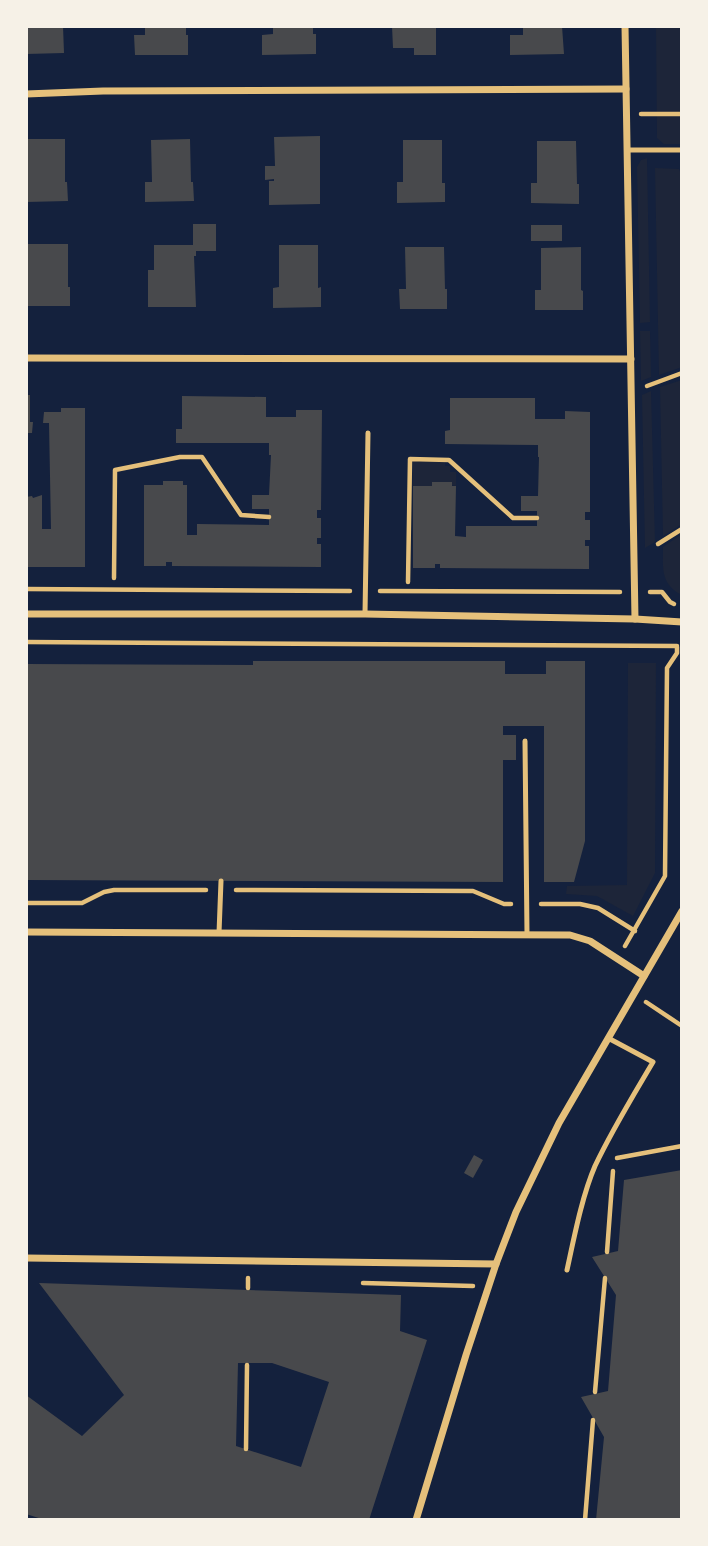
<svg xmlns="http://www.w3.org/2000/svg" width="708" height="1546" viewBox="0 0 708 1546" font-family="'Noto Sans',sans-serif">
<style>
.green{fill:#1d2539}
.building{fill:#48494c;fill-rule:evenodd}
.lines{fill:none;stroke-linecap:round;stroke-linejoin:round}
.path{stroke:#e5c07b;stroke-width:4.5}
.service{stroke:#e5c07b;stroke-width:5}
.minor{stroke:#e5c07b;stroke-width:7}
</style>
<rect width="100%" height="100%" fill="#14213d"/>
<g class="green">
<polygon points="656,26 682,26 682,144 664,144 657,138"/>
<polygon points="647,158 650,322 640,323 637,167 641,160"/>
<polygon points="655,168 679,169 682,177 682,367 659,375"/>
<polygon points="640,331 650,331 651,377 641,381"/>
<polygon points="682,380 682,524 663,536 660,387"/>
<polygon points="651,391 655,542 645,548 642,395"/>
<polygon points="413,461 445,461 445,466 450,466 450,472 456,472 456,486 432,482 432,486 413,486"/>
<path d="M682 534V595C660 584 663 568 663 547Z"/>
<polygon points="628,663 656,663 655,873 633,916 597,896 566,894 567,886 627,885"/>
</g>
<g class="building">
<polygon points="26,26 63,26 64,53 26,54"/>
<polygon points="145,26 186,26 186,35 188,35 188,55 135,55 134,35 145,35"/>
<polygon points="273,26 313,26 313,34 316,34 316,54 262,55 262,35 273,34"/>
<polygon points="392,26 436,26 436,55 414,55 414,48 393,48"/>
<polygon points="523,26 562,26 564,54 510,55 510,35 523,35"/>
<polygon points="320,136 320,204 269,205 269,181 274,181 274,179 265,180 265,166 275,166 274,137"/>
<polygon points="26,139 65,139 65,182 67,182 68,201 26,202"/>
<polygon points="190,139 191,182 193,182 194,201 145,202 145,182 152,182 151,140"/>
<polygon points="403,140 442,140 442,183 445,183 445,202 397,203 397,182 403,182"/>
<polygon points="537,141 576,141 577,184 579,184 579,204 531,203 531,183 537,183"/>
<polygon points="193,224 216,224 216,251 196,251 196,256 194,256 196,307 148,307 148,270 154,270 154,245 193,245"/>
<rect x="531" y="225" width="31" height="16"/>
<polygon points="28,244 68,244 68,287 70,287 70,306 26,306 26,286 28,286"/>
<polygon points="279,245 318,245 318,288 321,287 321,307 273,308 273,288 279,287"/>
<polygon points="405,247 444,247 445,289 447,289 447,309 400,309 399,289 406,289"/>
<polygon points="581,247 581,290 583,291 583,310 535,310 535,290 541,290 541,248"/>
<polygon points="26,395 30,395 30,422 33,422 32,433 26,433"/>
<polygon points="182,396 266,397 266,417 296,417 296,410 322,410 321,510 317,510 317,518 321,518 321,538 317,538 317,544 321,544 321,567 172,566 172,562 166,562 166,566 144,566 144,485 163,485 163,481 183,481 183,485 187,485 187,535 197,535 197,524 269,525 269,509 252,509 252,495 269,495 271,455 269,455 269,443 176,443 176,429 182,429"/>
<polygon points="450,398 535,398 535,419 565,419 565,411 590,412 590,512 585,512 585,520 590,520 590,540 585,540 585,546 589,546 589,569 440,568 440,564 435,564 435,568 413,568 413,486 432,486 432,482 452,482 452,486 456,486 455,536 466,537 466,526 537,526 537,511 521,511 521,496 538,496 539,457 538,457 538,445 445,444 445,431 450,430"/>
<polygon points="61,408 85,408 85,567 26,567 26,497 32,496 33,498 42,495 42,529 51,529 49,423 43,423 44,412 61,412"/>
<polygon points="253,661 505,661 505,674 546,674 546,661 585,661 585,841 574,882 544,882 544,726 503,726 503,735 516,735 516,760 503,760 503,882 26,880 26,664 253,665"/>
<polygon points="474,1155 483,1160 473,1178 464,1173"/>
<polygon points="682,1170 682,1520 596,1520 604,1437 581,1397 608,1391 616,1295 592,1257 618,1251 624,1180"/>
<path d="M39 1283 401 1295 400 1331 427 1340 369 1520H45L26 1514V1395L82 1436 124 1395ZM238 1363H272L329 1382 301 1467 236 1446Z"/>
</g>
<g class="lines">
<g class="path">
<polyline points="641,114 682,114"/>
<polyline points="647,386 682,373"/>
<polyline points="658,544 682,529"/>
<polyline points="114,578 115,470 180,457 202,457 241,515 269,517"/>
<polyline points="408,582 410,459 449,460 513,518 537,518"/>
<polyline points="26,589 350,591"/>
<polyline points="380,591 620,592"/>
<polyline points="650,592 662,592 670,602 674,604"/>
<polyline points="26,642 677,646"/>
<polyline points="236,890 473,891 504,904 511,904"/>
<polyline points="26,903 82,903 104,892 114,890 206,890"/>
<polyline points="541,904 580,904 598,908 635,931"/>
<polyline points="625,946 665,876 667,668 677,653 677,647"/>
<polyline points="646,1002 682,1026"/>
<polyline points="617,1158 682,1146"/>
<polyline points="607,1252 613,1171"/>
<polyline points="363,1283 473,1286"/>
<polyline points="248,1288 248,1278"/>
<polyline points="595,1392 605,1278"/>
<polyline points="246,1449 247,1365"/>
<polyline points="585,1520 593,1420"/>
</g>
<g class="service">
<polyline points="627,150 682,150"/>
<polyline points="365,614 368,433"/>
<polyline points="525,741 527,934"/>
<polyline points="219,933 221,881"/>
<path d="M567 1270C574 1238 582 1196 595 1166 612 1130 633 1096 653 1062L608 1038"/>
</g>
<g class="minor">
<polyline points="625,26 635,619"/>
<polyline points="26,94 103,91 626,89"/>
<polyline points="26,358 631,359"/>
<polyline points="26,614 365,614 635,619 682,622"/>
<polyline points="26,932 570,935 590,941 644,976"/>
<polyline points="26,1258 496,1264"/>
<polyline points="416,1520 466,1355 496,1264 516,1212 559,1123 682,911"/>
</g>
</g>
<rect width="708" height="1546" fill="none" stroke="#f6f1e7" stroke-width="56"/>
</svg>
